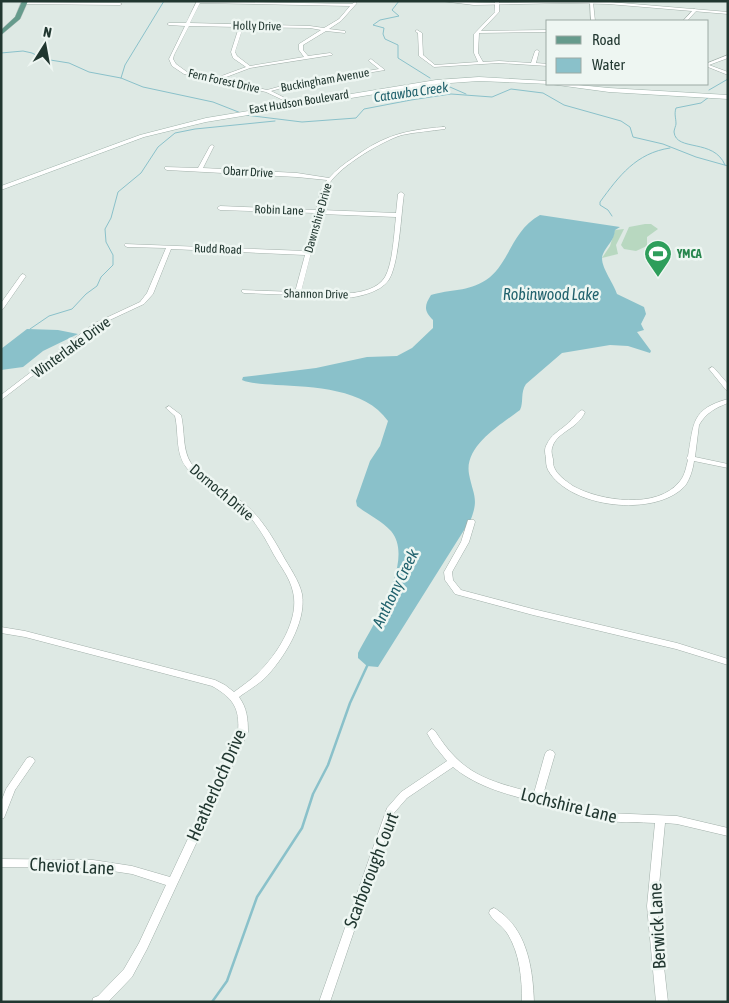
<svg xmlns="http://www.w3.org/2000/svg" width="729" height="1003" viewBox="0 0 729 1003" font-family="'Asap Condensed',sans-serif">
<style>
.green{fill:#b8d8c0}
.water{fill:#8ac1ca}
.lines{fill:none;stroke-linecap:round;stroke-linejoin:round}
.stream-far1{stroke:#8ac1ca;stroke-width:1}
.stream{stroke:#8ac1ca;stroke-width:2.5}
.minor-casing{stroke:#a2b0aa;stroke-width:1}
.tertiary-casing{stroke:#a2b0aa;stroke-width:1}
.secondary-casing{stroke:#9fb3ab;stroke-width:1}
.primary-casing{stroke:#bcc3c1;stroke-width:1}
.minor{fill:#fff;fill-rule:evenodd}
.tertiary{fill:#fff;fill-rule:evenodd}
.secondary{fill:#fff;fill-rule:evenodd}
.primary{fill:#669b8c;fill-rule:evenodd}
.labels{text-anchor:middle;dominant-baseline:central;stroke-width:5;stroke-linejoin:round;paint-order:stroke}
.far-street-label{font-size:12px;fill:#213730;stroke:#eef6f2}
.far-leisure-label{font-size:12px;font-weight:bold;fill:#27864d;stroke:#eef6f2;text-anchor:start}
.far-water-label{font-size:14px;font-style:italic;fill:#21626d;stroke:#eef6f2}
.street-label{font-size:15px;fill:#213730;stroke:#eef6f2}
.water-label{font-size:16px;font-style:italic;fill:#21626d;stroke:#eef6f2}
.near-street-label{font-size:18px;fill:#213730;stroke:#eef6f2}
</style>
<rect width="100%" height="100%" fill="#dee9e4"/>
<g class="green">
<polygon points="645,224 651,224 658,229 647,237 647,246 636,251 624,249 621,245 629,227"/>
<polygon points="624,229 616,245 618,254 602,258 610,246 615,230"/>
</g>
<g class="water">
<path d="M540 215 620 227 615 230C614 241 607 245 603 254 598 264 614 283 617 294L644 307 646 314 641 324 644 330 637 332 651 351 650 353 628 346 610 345 562 353 526 384C520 393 524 402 520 410 500 425 464 446 469 474 473 495 479 498 471 519L378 667 367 666 358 658V653C372 626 416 560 391 531 382 521 367 514 357 506L356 501 370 461 380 446 388 421C365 388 313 387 276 385 266 384 251 384 242 380L243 377 316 368 367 357 397 356 412 348 433 328V320C424 311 424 306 431 295 450 289 468 292 486 280 510 264 510 232 540 215Z"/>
<polygon points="27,329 58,330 78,334 43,351 23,367 1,370 1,349"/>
</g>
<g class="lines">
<g class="stream-far1">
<polyline points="399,1 392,10 399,16 380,20 373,25 384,28 383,34 385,39 398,45 398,58 430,78"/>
<polyline points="1,53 23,51 32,53 44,59 69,63 89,72 121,78 143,87 213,102 241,113"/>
<polyline points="121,78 125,65 164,1"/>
<polyline points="443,84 466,94"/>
<polyline points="709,90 728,79"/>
<path d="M709 97 701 103 676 108C674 114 676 118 676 124 676 125 674 130 674 132 676 152 714 138 725 165"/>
<polyline points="245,115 302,122 356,118 364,109 411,100 451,94 492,97 511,89 543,93 564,105 621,121 630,127 633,137 663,144 696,157 728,166"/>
<path d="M612 216 608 210 600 205V202C619 176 636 153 670 148"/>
<polyline points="30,329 49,316 72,309 86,294 97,286 101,277 113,265 113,255 106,242 105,229 111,218 118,192 141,173 158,147 175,133 195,129 275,121"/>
</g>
<polyline class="stream" points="212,1002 227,981 257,897 302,828 313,794 328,765 350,703 368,664"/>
<defs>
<g id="minor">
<path d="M197 1 352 4 355 2 357 3 341 21 329 29 345 31V33L326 31 303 45V50L308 56 330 53 332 54V55L250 68 221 79 267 90 289 84 379 69 369 61V60L371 59 385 70 289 86 271 91 287 99V100L285 101 266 92 184 74 172 66 169 59 185 26 169 25 167 24 169 23H186ZM200 3 350 6 339 19 324 28 310 26 190 23ZM189 26 239 27 231 52 233 58 246 67 216 78 187 72 176 64 173 59 174 55ZM243 27 310 28 321 30 299 44V50L304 57 250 66 237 56 235 52Z"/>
<polygon points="495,1 499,1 499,12 481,31 548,30 548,32 479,33 478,53 483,62 499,61 531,63 535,51 537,50 539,51 536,63 548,64 548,66 499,63 434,67 419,56 418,33 415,31 417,30 422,33 423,55 435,65 478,62 474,53 474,34 495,12"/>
<polygon points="590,1 593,2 595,21 591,21"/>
<polygon points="24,2 120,3 122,4 120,5 23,4 23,2"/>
<polygon points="694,9 697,10 687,21 683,21"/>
<polygon points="728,55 728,58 709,65 728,72 728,75 708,67 708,63"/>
<path d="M443 127H445V129C431 131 416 132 402 135 382 141 340 166 329 184 325 192 324 202 321 210L396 213 398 194 401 192 404 194C401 214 399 266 388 281 380 292 359 297 346 298 331 299 315 296 300 296L297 297 294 295 244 293 242 292V290L295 292 305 255 171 249 153 294 144 304 99 325 1 400V395L95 323 140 302 147 293 166 248 127 247 124 245 125 244 305 251 315 213 220 210 217 208 220 206 316 210 321 190 327 180 297 177 167 170 165 169V167L198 168 210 146 212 145 214 146 203 168 297 173 329 178C336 170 344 164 353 158 384 135 406 130 443 127ZM321 214 396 217C394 233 393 263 385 277 371 300 323 293 301 292Z"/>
<polygon points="23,274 26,276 3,309 1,310 1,303 21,275"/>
<polygon points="712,367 714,368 728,384 728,391 726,390 709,369"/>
<path d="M728 399V403C715 408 706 413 699 425L695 457 728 464V468L694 461C693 469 690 479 685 486 655 518 569 508 548 470 546 466 546 462 546 458 545 453 544 449 547 444 551 435 559 431 566 425 572 421 576 413 582 410L585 412C583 417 580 420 576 424 568 431 555 436 552 448 551 452 552 455 553 459 553 462 553 465 554 467 557 475 566 481 573 486 600 501 658 510 680 481 685 475 686 467 688 460L686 458 688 456C694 423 691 409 728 399Z"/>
<path d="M169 406 181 415C185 430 182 450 191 463 204 482 229 490 246 505 261 518 272 536 282 554 289 567 299 580 302 594 307 622 283 660 264 679 256 686 247 691 239 697 247 708 248 719 248 732L147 949 132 977 108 1002H92L93 998 98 996 124 969 139 943 166 885 132 874 93 868 1 867V859L93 860 132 866 170 877 238 732C240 708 233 698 212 686L25 637 1 633V627L25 631 215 680 225 685 234 692C242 686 251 680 258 673 277 655 300 619 293 592 290 578 281 567 274 555 265 538 256 521 241 508 224 494 200 486 186 467 175 452 179 433 175 416L166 408Z"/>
<polygon points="468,520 474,520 475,522 469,542 452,572 453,580 461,590 533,609 677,643 728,659 728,665 676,649 533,615 455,594 445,580 444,572 461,542"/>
<path d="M432 729 435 731C463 775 486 780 534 793L545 754 547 751 550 750 553 751 555 754 543 795 607 813 677 816 728 828V836L677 824 665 823 657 906 668 1002H656L647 906 655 823C640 822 624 823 609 821 592 819 576 812 560 808 524 798 483 792 453 767L407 798 394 813 330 1002H319L387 808 401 792 447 761 434 745 427 733 429 731Z"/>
<polygon points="30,757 33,758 35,761 15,790 4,818 1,819 1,802 6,789 27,758"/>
<path d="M494 908C498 910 500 912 504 915 528 936 533 971 534 1002H522C522 979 520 953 507 933 502 925 493 921 489 913L490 910Z"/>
</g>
<polygon id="tertiary" points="441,1 490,3 598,1 728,12 728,14 608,4 568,3 474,5"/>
<polygon id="secondary" points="479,77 548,81 548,84 568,84 609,88 728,95 728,99 609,92 550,84 479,81 436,84 206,122 144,137 1,190 1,186 140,135 206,118 436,80"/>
<polygon id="primary" points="22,1 28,1 20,19 1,35 1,30 15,17"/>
</defs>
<use href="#minor" class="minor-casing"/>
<use href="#tertiary" class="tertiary-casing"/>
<use href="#secondary" class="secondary-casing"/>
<use href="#primary" class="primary-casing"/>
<use href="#minor" class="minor"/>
<use href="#tertiary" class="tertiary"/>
<use href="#secondary" class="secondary"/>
<use href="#primary" class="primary"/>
</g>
<defs>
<symbol id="stadium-pin" viewBox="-11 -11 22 30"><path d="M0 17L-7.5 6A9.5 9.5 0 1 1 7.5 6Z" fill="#2e9e5b" stroke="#eef6f2"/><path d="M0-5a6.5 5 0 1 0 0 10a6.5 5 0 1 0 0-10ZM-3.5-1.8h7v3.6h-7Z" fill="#fff"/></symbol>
</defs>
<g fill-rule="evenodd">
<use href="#stadium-pin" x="642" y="238" width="32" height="43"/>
</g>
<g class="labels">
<g class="far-street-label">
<text transform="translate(257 26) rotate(1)">Holly Drive</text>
<text transform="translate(325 80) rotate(-10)">Buckingham Avenue</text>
<text transform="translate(224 81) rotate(13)">Fern Forest Drive</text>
<text transform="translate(299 102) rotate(-9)">East Hudson Boulevard</text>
<text transform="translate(248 172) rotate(3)">Obarr Drive</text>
<text transform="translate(279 210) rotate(2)">Robin Lane</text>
<text transform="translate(318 218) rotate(-74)">Dawnshire Drive</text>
<text transform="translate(218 249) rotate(2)">Rudd Road</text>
<text transform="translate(316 294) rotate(1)">Shannon Drive</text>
</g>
<g class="far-leisure-label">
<text x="677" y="254">YMCA</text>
</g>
<g class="far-water-label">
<text transform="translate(411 92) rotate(-8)">Catawba Creek</text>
</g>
<g class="street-label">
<text transform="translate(71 347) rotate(-36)">Winterlake Drive</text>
<text transform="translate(222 492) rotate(40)">Dornoch Drive</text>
</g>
<g class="water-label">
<text x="551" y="294">Robinwood Lake</text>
<text transform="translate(395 588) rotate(-64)">Anthony Creek</text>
</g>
<g class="near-street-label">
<text transform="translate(216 785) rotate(-66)">Heatherloch Drive</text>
<text transform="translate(569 805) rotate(14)">Lochshire Lane</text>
<text transform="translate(72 866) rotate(3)">Cheviot Lane</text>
<text transform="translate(371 870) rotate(-69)">Scarborough Court</text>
<text transform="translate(657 926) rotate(-93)">Berwick Lane</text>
</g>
</g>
<rect width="729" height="1003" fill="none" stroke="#213730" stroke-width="5"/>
<rect x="546" y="20" width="162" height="65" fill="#eef6f2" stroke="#9caaa4"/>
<rect x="556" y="36" width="25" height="8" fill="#669b8c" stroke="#9caaa4"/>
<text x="592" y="45" font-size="15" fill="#213730">Road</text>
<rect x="556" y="58" width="25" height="15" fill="#8ac1ca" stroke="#9caaa4"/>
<text x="592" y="70" font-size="15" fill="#213730">Water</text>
<g transform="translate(45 45) rotate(11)" stroke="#eef6f2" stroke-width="4" paint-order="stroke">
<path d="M0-4L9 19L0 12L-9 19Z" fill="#213730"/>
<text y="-8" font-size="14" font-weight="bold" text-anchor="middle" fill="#213730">N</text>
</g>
</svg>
